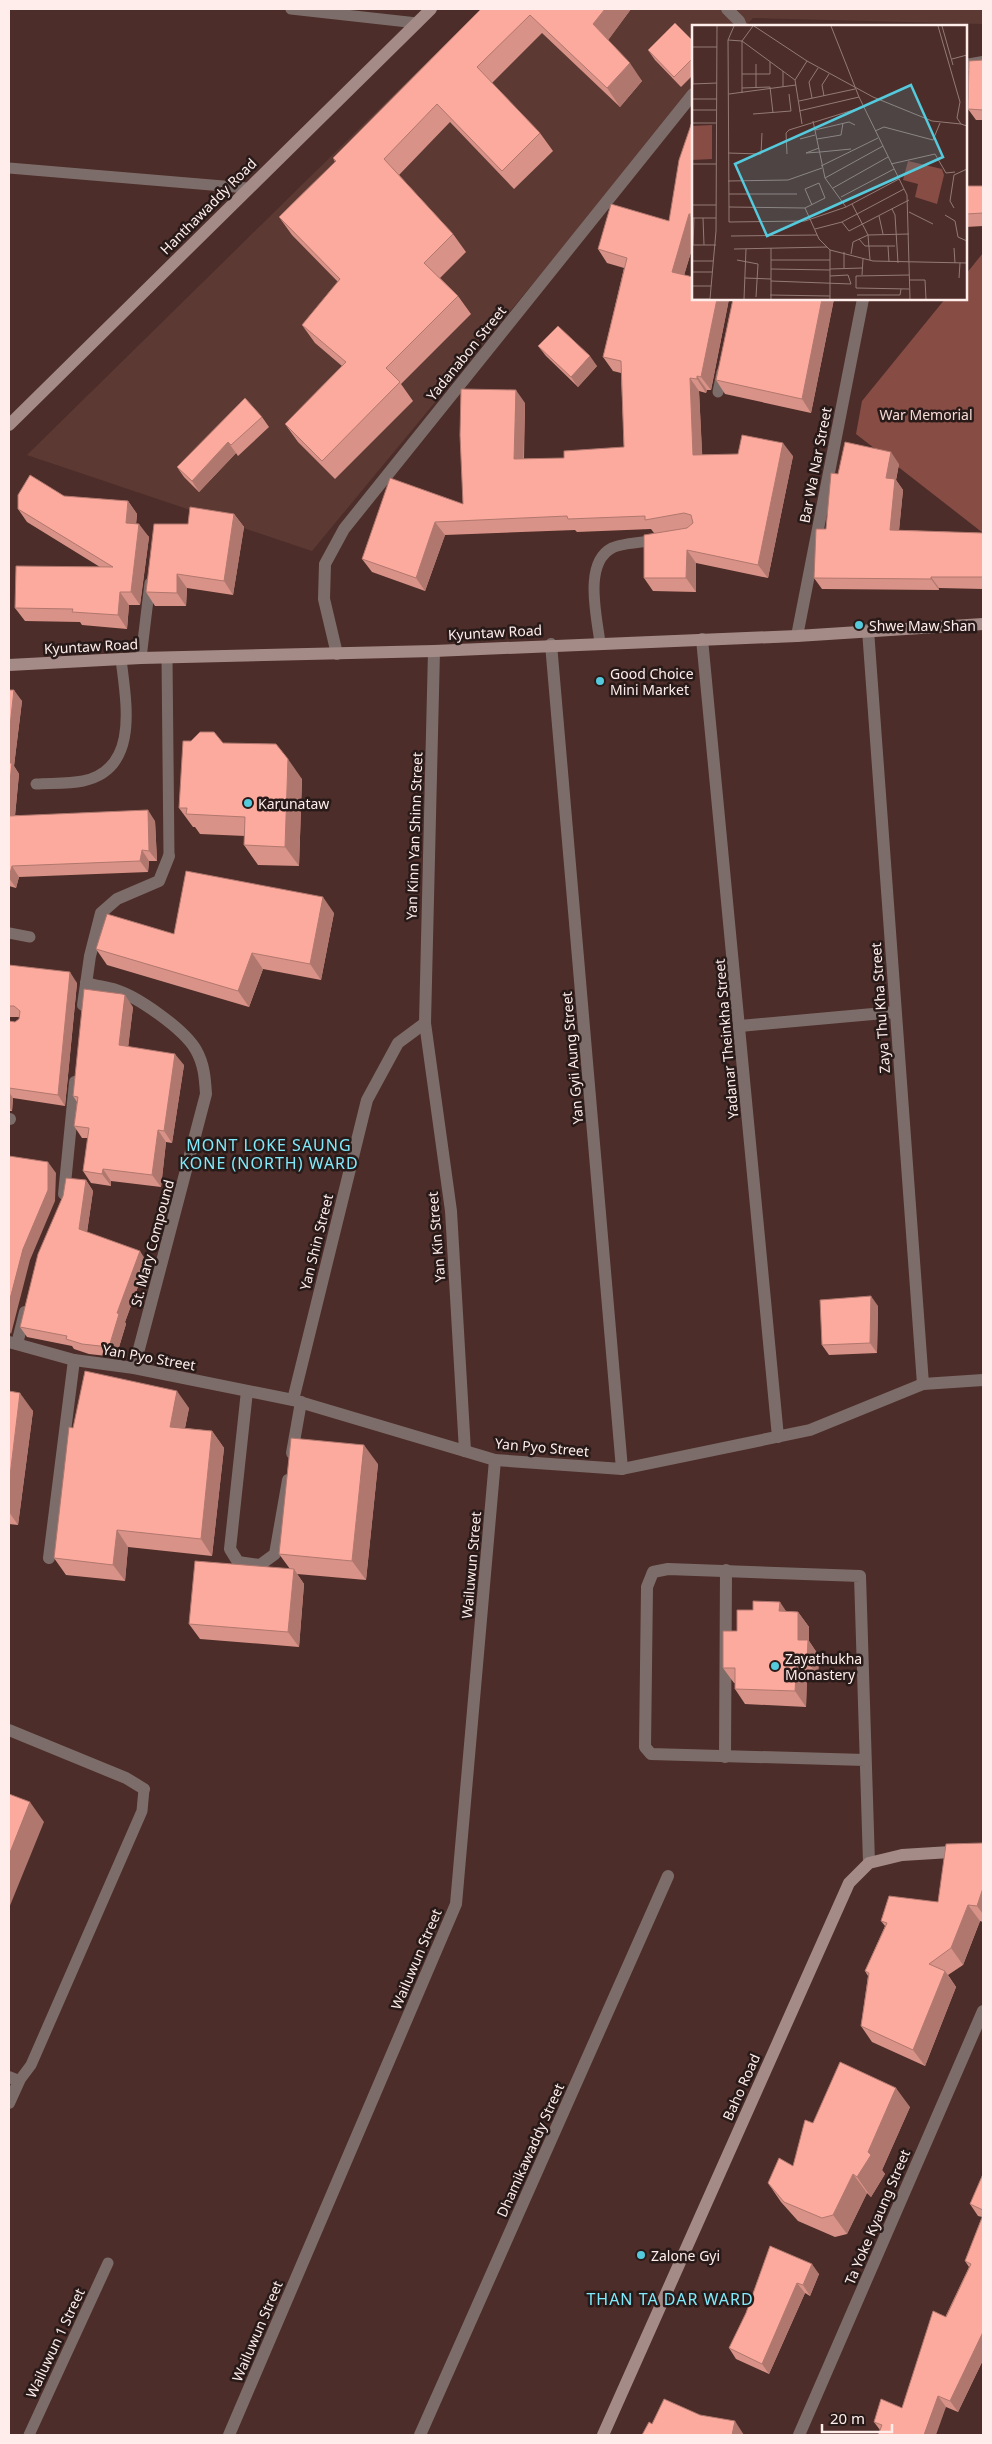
<svg xmlns="http://www.w3.org/2000/svg" width="992" height="2444" viewBox="0 0 992 2444" font-family="'Noto Sans',sans-serif">
<style>
.built{fill:#5d3933}
.green{fill:#874c44}
.lines{fill:none;stroke-linecap:round;stroke-linejoin:round}
.lane{stroke:#7d6d6a;stroke-width:11}
.street{stroke:#7d6d6a;stroke-width:12}
.secondary{stroke:#a58b87;stroke-width:12}
.wall{fill:#d99287}
.shaded-wall{fill:#b0776e}
.building{fill:#fcaa9d;stroke:#b0776e}
.poi-dot{fill:#54cadc;stroke:#281a18;stroke-width:2}
.labels{text-anchor:middle;dominant-baseline:central;stroke-width:5;stroke-linejoin:round;paint-order:stroke}
.street-label{font-size:14px;fill:#feedea;stroke:#281a18}
.park-label{font-size:14px;fill:#f5dad5;stroke:#281a18}
.poi-label{font-size:14px;fill:#feedea;stroke:#281a18;text-anchor:start}
.quarter-label{font-size:16px;letter-spacing:1px;fill:#81eafb;stroke:#281a18}
.inset-road{fill:none;stroke:#937a76;stroke-width:1}
.view{fill:#54cadc;fill-opacity:0.15;stroke:#54cadc;stroke-width:2.5}
.inset-edge{fill:none;stroke:#feedea;stroke-width:2.5}
</style>
<rect width="100%" height="100%" fill="#4c2d29"/>
<polygon class="built" points="481,9 983,9 983,24 753,18 746,26 693,26 693,90 312,551 27,455"/>
<polygon class="green" points="983,253 983,533 856,434 862,401 945,299 966,299 966,274"/>
<g class="lines">
<g class="lane">
<polyline points="291,9 417,23"/>
<polyline points="9,168 247,188"/>
<polyline points="718,392 722,372"/>
<path d="M600 643C597 617 583 563 612 548 622 543 646 542 658 540"/>
<polyline points="141,658 150,583"/>
<polyline points="167,658 169,856"/>
<path d="M36 784C51 783 68 784 83 781 140 769 126 702 121 659"/>
<polyline points="9,933 30,937"/>
<polyline points="19,2081 31,2065 142,1811 144,1789"/>
<polyline points="29,2435 108,2263"/>
</g>
<g class="street">
<polyline points="727,9 739,21 741,26"/>
<polyline points="966,65 983,62"/>
<polyline points="868,630 923,1384"/>
<polyline points="797,636 863,299"/>
<polyline points="702,639 778,1437"/>
<polyline points="551,644 622,1469"/>
<polyline points="434,651 425,1023 451,1211 465,1451"/>
<polyline points="337,654 324,599 325,564 344,529 693,94"/>
<path d="M86 983C96 986 106 987 116 990 138 997 184 1029 196 1050 204 1064 205 1078 206 1094L134 1368"/>
<polyline points="83,1005 90,956 101,913 117,899 159,881 169,856"/>
<polyline points="740,1026 895,1012"/>
<polyline points="9,1119 10,1119"/>
<polyline points="64,1194 75,1082"/>
<polyline points="9,1342 74,1360 134,1368 293,1400 495,1460 622,1469 810,1430 923,1384 983,1380"/>
<polyline points="17,1344 25,1312"/>
<polyline points="247,1391 230,1549 238,1562 260,1565 275,1554 288,1480"/>
<polyline points="293,1400 367,1100 398,1043 425,1023"/>
<polyline points="292,1453 301,1402"/>
<polyline points="49,1558 74,1360"/>
<polyline points="9,1730 126,1778 144,1789"/>
<polyline points="725,1757 726,1570"/>
<polyline points="865,1760 651,1754 645,1747 647,1587 653,1572 668,1569 860,1576 869,1863"/>
<polyline points="9,2077 19,2081 9,2103"/>
<polyline points="229,2435 456,1904 495,1460"/>
<polyline points="420,2435 668,1876"/>
<polyline points="799,2435 983,2011"/>
</g>
<g class="secondary">
<polyline points="9,425 431,9"/>
<polyline points="9,665 141,658 434,651 797,636 983,624"/>
<polyline points="603,2435 849,1883 869,1863 902,1855 983,1850"/>
</g>
</g>
<g class="wall">
<polygon points="481,9 631,9 608,40 642,81 620,107 542,33 492,83 540,133 553,151 514,189 450,122 399,175 453,234 466,252 440,278 458,296 471,314 401,384 413,401 335,479 298,442 285,424 342,366 315,343 302,325 338,282 292,235 279,217 335,162 333,158"/>
<polygon points="693,41 693,75 681,87 655,60 648,50"/>
<polygon points="983,60 983,120 976,120 968,109"/>
<polygon points="693,119 693,246 684,275 693,299 729,299 711,390 707,390 706,393 699,391 702,455 793,456 768,578 696,563 696,592 653,591 644,578 654,533 651,529 577,532 575,530 445,535 425,591 372,572 362,559 463,504 525,403 524,459 564,458 624,447 621,373 613,371 603,357 624,268 607,263 598,249 669,221"/>
<polygon points="966,186 983,186 983,226 966,227"/>
<polygon points="733,299 834,299 811,413 725,394 716,380"/>
<polygon points="538,346 597,366 578,387 546,356"/>
<polygon points="262,417 269,427 238,456 236,453 199,492 184,477 177,467"/>
<polygon points="899,464 896,480 903,490 899,530 983,533 983,589 939,588 939,590 822,589 814,578 826,529 838,474"/>
<polygon points="64,496 128,501 137,514 136,524 149,537 140,605 129,605 127,629 82,625 80,622 25,621 15,608 100,567 27,522 18,509"/>
<polygon points="234,514 244,527 233,595 187,588 186,606 155,606 146,592 188,524"/>
<polygon points="9,690 22,701 14,766 19,774 15,815 155,821 157,861 149,861 148,872 19,877 16,888 9,886"/>
<polygon points="223,743 302,779 299,866 258,865 244,845 245,836 200,834 195,827 193,827 179,808"/>
<polygon points="334,913 321,980 263,969 249,1007 107,965 96,949 174,934"/>
<polygon points="9,965 77,983 65,1106 13,1098 12,1111 9,1111 9,1021 15,1022 19,1019 20,1017 9,1017"/>
<polygon points="133,1007 128,1047 184,1065 172,1143 166,1142 161,1187 111,1181 111,1186 91,1183 83,1171 88,1138 82,1138 74,1126 77,1102 73,1096"/>
<polygon points="86,1180 93,1191 87,1232 147,1262 125,1322 126,1324 116,1357 89,1354 74,1349 72,1346 27,1337 20,1327"/>
<polygon points="878,1306 877,1353 829,1355 822,1345"/>
<polygon points="9,1391 33,1411 18,1525 9,1524"/>
<polygon points="189,1408 185,1428 212,1431 224,1448 212,1556 128,1547 125,1581 66,1575 54,1558 73,1428"/>
<polygon points="378,1464 366,1580 297,1574 304,1584 299,1647 200,1639 189,1624 290,1569 279,1554"/>
<polygon points="786,1611 798,1612 809,1627 809,1641 819,1656 818,1676 807,1676 806,1707 745,1704 735,1689 735,1683 734,1683 723,1668 737,1631"/>
<polygon points="983,1843 983,1922 980,1921 963,1965 948,1975 956,1987 925,2066 872,2042 861,2026 868,1976 865,1971 885,1926 881,1921 938,1902"/>
<polygon points="910,2107 882,2170 885,2174 871,2197 867,2193 847,2234 835,2237 798,2221 781,2202 768,2183 793,2166 813,2123"/>
<polygon points="983,2174 983,2360 958,2412 946,2407 880,2430 874,2422 902,2408 969,2267 965,2261 982,2217 978,2216 970,2204"/>
<polygon points="770,2246 819,2274 810,2296 805,2293 769,2374 736,2359 729,2348 746,2313"/>
</g>
<g class="shaded-wall">
<polygon points="605,9 631,9 606,43 593,24"/>
<polygon points="630,63 642,81 620,107 607,88"/>
<polygon points="689,214 693,219 693,245 681,286 672,272"/>
<polygon points="717,299 729,299 711,390 701,377"/>
<polygon points="822,299 834,299 811,413 802,399"/>
<polygon points="590,356 597,366 578,387 571,377"/>
<polygon points="697,376 707,390 706,393 697,379"/>
<polygon points="690,378 699,391 703,469 693,455"/>
<polygon points="516,390 525,403 523,473 514,459"/>
<polygon points="228,442 236,453 199,492 192,481"/>
<polygon points="783,443 793,456 768,578 758,565"/>
<polygon points="891,452 899,464 896,480 903,490 898,541 890,530 886,478"/>
<polygon points="128,501 137,514 135,536 126,523"/>
<polygon points="234,514 244,527 233,595 224,581"/>
<polygon points="435,522 445,535 425,591 416,578"/>
<polygon points="139,524 149,537 140,605 131,592"/>
<polygon points="687,550 696,563 696,592 686,578"/>
<polygon points="177,574 187,588 186,606 177,593"/>
<polygon points="931,577 939,588 939,590 931,579"/>
<polygon points="120,592 129,605 127,629 118,615"/>
<polygon points="14,690 22,701 14,766 19,774 14,827 9,819 9,735"/>
<polygon points="288,759 302,779 299,866 285,847"/>
<polygon points="148,810 155,821 157,861 149,851"/>
<polygon points="142,850 149,861 148,872 140,861"/>
<polygon points="12,866 19,877 16,888 9,878"/>
<polygon points="323,897 334,913 321,980 310,964"/>
<polygon points="252,953 263,969 249,1007 238,991"/>
<polygon points="70,972 77,983 65,1106 58,1095"/>
<polygon points="125,995 133,1007 127,1057 119,1045"/>
<polygon points="175,1054 184,1065 172,1143 164,1131"/>
<polygon points="9,1092 13,1098 12,1111 9,1107"/>
<polygon points="158,1130 166,1142 161,1187 152,1175"/>
<polygon points="48,1162 56,1173 55,1201 30,1260 11,1334 9,1331 9,1303 23,1249"/>
<polygon points="103,1169 111,1181 111,1186 102,1174"/>
<polygon points="86,1180 93,1191 86,1239 79,1229"/>
<polygon points="140,1251 147,1262 125,1322 126,1324 116,1357 109,1347 117,1313"/>
<polygon points="871,1296 878,1306 877,1353 870,1343"/>
<polygon points="177,1391 189,1408 182,1443 170,1427"/>
<polygon points="20,1393 33,1411 18,1525 9,1512 9,1484"/>
<polygon points="212,1431 224,1448 212,1556 201,1539"/>
<polygon points="364,1445 378,1464 366,1580 352,1561"/>
<polygon points="117,1530 128,1547 125,1581 113,1565"/>
<polygon points="294,1569 304,1584 299,1647 288,1632"/>
<polygon points="780,1602 790,1617 779,1611"/>
<polygon points="798,1612 809,1627 809,1641 819,1656 818,1676 807,1661 798,1640"/>
<polygon points="797,1661 807,1676 806,1707 795,1691"/>
<polygon points="30,1802 44,1822 9,1908 9,1855"/>
<polygon points="983,1888 983,1914 977,1906"/>
<polygon points="968,1905 980,1921 963,1965 951,1948"/>
<polygon points="945,1971 956,1987 925,2066 913,2050"/>
<polygon points="896,2088 910,2107 882,2170 885,2174 871,2197 857,2177"/>
<polygon points="853,2174 867,2193 847,2234 833,2215"/>
<polygon points="812,2264 819,2274 810,2296 803,2285"/>
<polygon points="797,2283 805,2293 769,2374 762,2364"/>
<polygon points="983,2332 983,2360 958,2412 950,2401"/>
<polygon points="938,2396 946,2407 936,2435 924,2435"/>
<polygon points="735,2421 744,2435 732,2435"/>
</g>
<g class="building">
<polygon points="481,9 605,9 593,24 630,63 607,88 530,15 477,67 540,133 502,171 437,104 384,159 453,234 424,263 458,296 386,368 400,382 322,461 285,424 346,362 302,325 340,279 279,217 336,161 333,158"/>
<polygon points="675,23 693,41 693,58 674,77 648,50"/>
<polygon points="983,60 983,110 968,109 969,61"/>
<polygon points="693,119 693,214 689,214 672,272 693,277 693,299 717,299 701,377 697,376 697,379 690,378 693,455 738,454 742,435 783,443 758,565 687,550 686,578 644,578 644,535 687,528 693,523 691,515 684,513 645,520 645,516 568,519 567,516 435,522 416,578 362,559 390,478 463,504 460,435 461,389 516,390 514,459 564,458 564,451 624,447 621,361 603,357 627,258 598,249 611,204 669,221 679,160"/>
<polygon points="966,186 983,186 983,213 966,214"/>
<polygon points="733,299 822,299 802,399 716,380"/>
<polygon points="558,326 590,356 571,377 538,346"/>
<polygon points="245,398 262,417 231,445 228,442 192,481 177,467"/>
<polygon points="845,442 891,452 886,478 895,479 890,530 983,533 983,577 931,577 931,579 814,578 816,529 826,529 831,473 838,474"/>
<polygon points="30,475 64,496 128,501 126,523 139,524 131,592 120,592 118,615 72,612 73,609 15,608 16,566 113,567 18,509 18,495"/>
<polygon points="190,507 234,514 224,581 177,574 177,593 146,592 154,524 188,524"/>
<polygon points="9,690 14,690 9,735"/>
<polygon points="200,732 214,732 223,743 276,744 288,759 285,847 244,845 245,817 186,814 187,808 179,808 183,741 191,741"/>
<polygon points="9,763 12,763 9,791"/>
<polygon points="148,810 149,851 142,850 140,861 12,866 9,877 9,816"/>
<polygon points="186,871 323,897 310,964 252,953 238,991 96,949 107,914 174,934"/>
<polygon points="9,965 70,972 58,1095 9,1088 9,1021 15,1022 19,1019 20,1011 14,1006 9,1006"/>
<polygon points="84,989 122,994 125,995 119,1045 175,1054 164,1131 158,1130 152,1175 103,1169 102,1174 83,1171 89,1128 74,1126 78,1097 73,1096"/>
<polygon points="9,1156 48,1162 48,1190 23,1249 9,1303"/>
<polygon points="66,1178 86,1180 79,1229 140,1251 117,1313 119,1314 109,1347 82,1344 66,1339 67,1336 20,1327 38,1254 63,1196"/>
<polygon points="871,1296 870,1343 822,1345 820,1300"/>
<polygon points="85,1371 177,1391 170,1427 212,1431 201,1539 117,1530 113,1565 54,1558 69,1427 73,1428"/>
<polygon points="9,1391 20,1393 9,1484"/>
<polygon points="291,1438 364,1445 352,1561 279,1554"/>
<polygon points="195,1561 294,1569 288,1632 189,1624"/>
<polygon points="753,1601 780,1602 779,1611 798,1612 798,1640 808,1640 807,1661 797,1661 795,1691 735,1689 735,1668 723,1668 723,1631 737,1631 737,1610 753,1610"/>
<polygon points="9,1794 30,1802 9,1855"/>
<polygon points="983,1843 983,1888 977,1906 968,1905 951,1948 929,1964 945,1971 913,2050 861,2026 869,1973 865,1971 887,1923 881,1921 889,1896 938,1902 946,1844"/>
<polygon points="840,2062 896,2088 868,2152 871,2155 857,2177 853,2174 833,2215 822,2218 784,2202 768,2183 779,2158 793,2166 805,2120 813,2123"/>
<polygon points="983,2174 983,2210 970,2204"/>
<polygon points="983,2215 983,2332 950,2401 938,2396 924,2435 878,2435 882,2425 874,2422 881,2399 902,2408 933,2311 946,2317 971,2264 965,2261"/>
<polygon points="770,2246 812,2264 803,2285 797,2283 762,2364 729,2348 746,2313"/>
<polygon points="664,2399 700,2415 735,2421 732,2435 642,2435 649,2422 652,2424"/>
</g>
<g class="poi-dot">
<circle cx="859" cy="625" r="5"/>
<circle cx="600" cy="681" r="5"/>
<circle cx="248" cy="803" r="5"/>
<circle cx="775" cy="1666" r="5"/>
<circle cx="641" cy="2255" r="5"/>
</g>
<g class="labels">
<g class="street-label">
<text transform="translate(208 206) rotate(-45)">Hanthawaddy Road</text>
<text transform="translate(466 353) rotate(-51)">Yadanabon Street</text>
<text transform="translate(815 465) rotate(-79)">Bar Wa Nar Street</text>
<text transform="translate(495 632) rotate(-3)">Kyuntaw Road</text>
<text transform="translate(91 646) rotate(-3)">Kyuntaw Road</text>
<text transform="translate(414 836) rotate(-88)">Yan Kinn Yan Shinn Street</text>
<text transform="translate(880 1008) rotate(-94)">Zaya Thu Kha Street</text>
<text transform="translate(726 1039) rotate(-95)">Yadanar Theinkha Street</text>
<text transform="translate(572 1058) rotate(-95)">Yan Gyii Aung Street</text>
<text transform="translate(436 1237) rotate(-95)">Yan Kin Street</text>
<text transform="translate(316 1242) rotate(-76)">Yan Shin Street</text>
<text transform="translate(152 1243) rotate(-75)">St. Mary Compound</text>
<text transform="translate(149 1357) rotate(10)">Yan Pyo Street</text>
<text transform="translate(542 1447) rotate(5)">Yan Pyo Street</text>
<text transform="translate(471 1565) rotate(-85)">Wailuwun Street</text>
<text transform="translate(416 1959) rotate(-67)">Wailuwun Street</text>
<text transform="translate(741 2087) rotate(-66)">Baho Road</text>
<text transform="translate(530 2150) rotate(-66)">Dhamikawaddy Street</text>
<text transform="translate(877 2217) rotate(-67)">Ta Yoke Kyaung Street</text>
<text transform="translate(257 2331) rotate(-67)">Wailuwun Street</text>
<text transform="translate(55 2343) rotate(-65)">Wailuwun 1 Street</text>
</g>
<g class="park-label">
<text x="926" y="414">War Memorial</text>
</g>
<g class="poi-label">
<text x="869" y="625">Shwe Maw Shan</text>
<text x="610" y="673">Good Choice<tspan x="610" dy="16">Mini Market</tspan></text>
<text x="258" y="803">Karunataw</text>
<text x="785" y="1658">Zayathukha<tspan x="785" dy="16">Monastery</tspan></text>
<text x="651" y="2255">Zalone Gyi</text>
</g>
<g class="quarter-label">
<text x="269" y="1145">MONT LOKE SAUNG<tspan x="269" dy="18">KONE (NORTH) WARD</tspan></text>
<text x="670" y="2299">THAN TA DAR WARD</text>
</g>
</g>
<g transform="translate(692 25)">
<rect width="275" height="275" fill="#4c2d29"/>
<path d="M20 100V134L0 135V101ZM216 136 250 144 252 150 245 179 223 172 226 159 211 155Z" fill="#874c44"/>
<path class="inset-road" d="M42 1 36 15 37 182 113 183 127 214 138 225V274M62 1 115 36 181 72 240 96 269 99M139 1 167 72 215 170 218 274M246 1 268 77 265 93 269 99 275 101M250 1 261 40M36 15 50 16 103 55M0 16 1 59M1 22H25M260 34 275 30M91 46V62M50 49H78V37M0 59 25 58M64 62V39M50 63 78 62 81 88M50 68V16L61 1M37 69 104 60M132 71 130 60 137 49M120 73 117 57 126 43M0 74H25M107 76 163 64M0 85H24M107 86 167 72M61 89 99 86 97 69M121 96 133 153 154 182M0 98H24M110 99 103 55 115 36M123 105 157 97 163 100M183 106 192 102 241 115 248 98M108 114 123 110M125 114 149 110 151 98M127 123 114 128 128 127M128 127 159 124M36 128 69 129 70 108M95 129 94 108 97 105 171 82M0 139H24M199 139 243 129 254 148 263 147M129 141 186 113M133 153 191 121M36 156 96 155 130 143M141 163 196 132M37 169H105M149 172 202 144M160 179 176 210 178 235M0 180H24M37 182V197L113 196 154 182 207 154M113 183 133 173 127 158 113 164 120 180M262 183 258 176 262 150 275 144M200 184 203 190 206 238M217 187 241 199M253 190 263 196 266 212 275 216M187 191 191 209M0 193H24M11 193 12 220M150 197 157 206 217 175M123 204 150 197 212 164M39 211 125 210M167 214 173 221H203M0 220H24M1 220 2 193M196 221 197 237M79 223V274M262 223 263 238M42 224 135 222M138 225 181 236 275 238M152 227V243M159 229 161 217 176 210 217 209M45 235 66 239 64 272M79 235H138M0 236H21M79 244 138 245M138 244 170 243M0 247H20M170 250 171 234M217 250 164 251V263L217 264M53 253 79 254M267 253 268 238M217 255H233L234 274M79 256 159 259 156 250 138 251M0 261H19M78 270 138 271M165 270H208L209 264M0 274H18M18 274 24 206 25 1M52 274 54 224"/>
<path class="view" d="M219 60 251 132 75 211 43 139Z"/>
<rect width="275" height="275" class="inset-edge"/>
</g>
<rect width="992" height="2444" fill="none" stroke="#feedea" stroke-width="20"/>
<path d="M822 2424v8h70v-8" fill="none" stroke="#feedea" stroke-width="2.5"/>
<text x="830" y="2424" font-size="15" fill="#feedea" stroke="#281a18" stroke-width="4" paint-order="stroke">20 m</text>
</svg>
